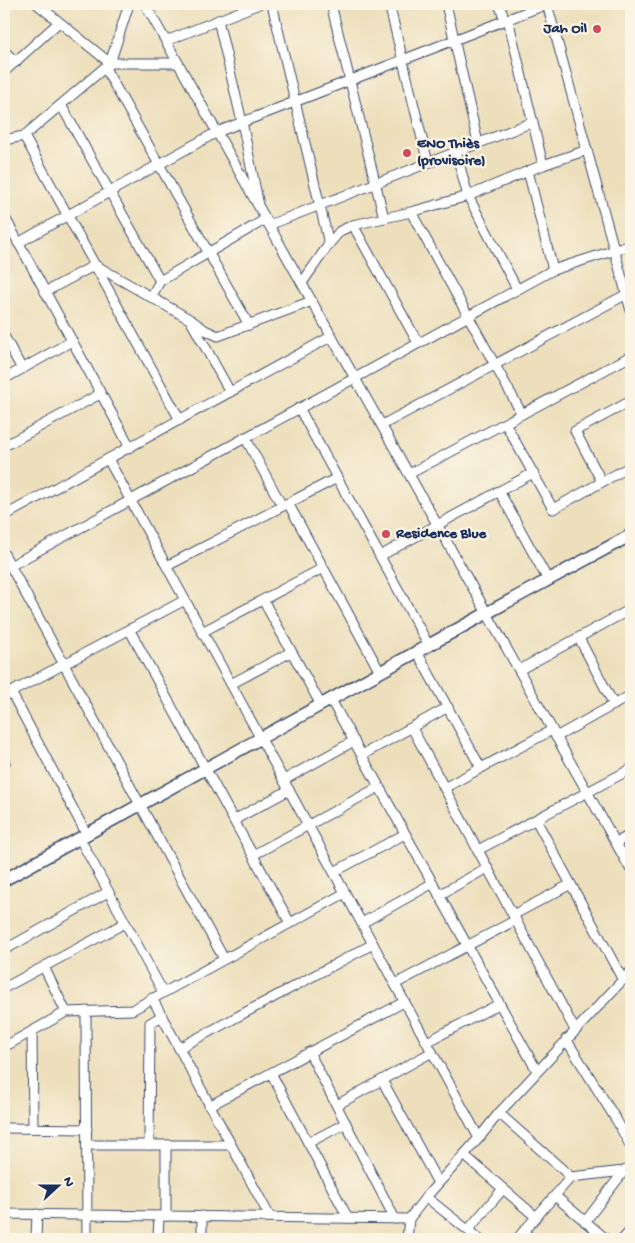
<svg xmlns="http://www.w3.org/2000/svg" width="635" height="1243" viewBox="0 0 635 1243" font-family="'Gochi Hand',sans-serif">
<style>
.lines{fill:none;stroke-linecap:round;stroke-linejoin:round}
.minor-casing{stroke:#3a496c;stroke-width:11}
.tertiary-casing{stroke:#3a496c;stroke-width:14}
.minor{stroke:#fff;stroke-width:9}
.tertiary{stroke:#fff;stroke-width:11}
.poi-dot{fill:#d1495b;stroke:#fcf5e5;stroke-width:2}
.labels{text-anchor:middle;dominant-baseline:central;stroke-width:4.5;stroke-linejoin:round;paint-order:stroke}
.poi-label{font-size:15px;font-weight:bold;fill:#1b2f5e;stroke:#fcf5e5;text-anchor:start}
</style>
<rect width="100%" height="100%" fill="#fcf5e5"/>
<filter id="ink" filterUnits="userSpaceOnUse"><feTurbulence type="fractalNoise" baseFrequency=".02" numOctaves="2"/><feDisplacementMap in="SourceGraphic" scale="10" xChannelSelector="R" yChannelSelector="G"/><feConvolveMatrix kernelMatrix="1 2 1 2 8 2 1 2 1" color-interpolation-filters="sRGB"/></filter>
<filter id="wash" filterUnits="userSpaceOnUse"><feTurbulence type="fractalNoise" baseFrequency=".0096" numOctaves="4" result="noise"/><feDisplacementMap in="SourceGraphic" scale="20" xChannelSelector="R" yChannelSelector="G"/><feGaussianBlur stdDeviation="1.12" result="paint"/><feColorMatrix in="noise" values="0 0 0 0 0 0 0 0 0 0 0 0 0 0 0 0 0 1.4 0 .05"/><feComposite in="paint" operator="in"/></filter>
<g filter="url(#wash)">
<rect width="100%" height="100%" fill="#eddfbc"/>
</g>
<g filter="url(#ink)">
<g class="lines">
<defs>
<g id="minor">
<polyline points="37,4 110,63 178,63"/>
<polyline points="145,4 631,870"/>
<polyline points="272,4 329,244"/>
<polyline points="331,4 384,218"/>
<polyline points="389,4 428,163"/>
<polyline points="446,4 478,143"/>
<polyline points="499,4 505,20"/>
<polyline points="547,4 631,311"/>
<polyline points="508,19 543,165"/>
<polyline points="218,20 242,122 258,201"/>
<polyline points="166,41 259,4"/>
<polyline points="4,51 16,62"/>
<polyline points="105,68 249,325"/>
<polyline points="4,72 58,23"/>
<polyline points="61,105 160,281"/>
<polyline points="24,136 180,420"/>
<polyline points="4,140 24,136 110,63 129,4"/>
<polyline points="456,152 468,196 517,289"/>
<polyline points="528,171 553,270"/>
<polyline points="411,212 522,414"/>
<polyline points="4,216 130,447"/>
<polyline points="269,225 533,122"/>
<polyline points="353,225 418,343"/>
<polyline points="18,243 217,132 547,4"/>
<polyline points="302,283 329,244 340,231 353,225 411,212 468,196 543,165 587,150"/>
<polyline points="45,292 95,265 191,320 205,330 218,336 312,301"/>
<polyline points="151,297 160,281 266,219"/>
<polyline points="192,323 230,392"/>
<polyline points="4,336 22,369"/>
<polyline points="4,379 72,341"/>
<polyline points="299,408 429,646"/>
<polyline points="505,423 553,509 631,466"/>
<polyline points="382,425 627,294"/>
<polyline points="245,437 282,506"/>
<polyline points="4,446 100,394"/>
<polyline points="108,459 479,1138"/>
<polyline points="409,474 631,356"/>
<polyline points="602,482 575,431 631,401"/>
<polyline points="499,491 548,580"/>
<polyline points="288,503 380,672"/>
<polyline points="4,516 332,336"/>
<polyline points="4,554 224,959"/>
<polyline points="380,556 533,473"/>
<polyline points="10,566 553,270 631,245"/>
<polyline points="167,566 337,478"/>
<polyline points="263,600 321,705"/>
<polyline points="129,629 290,923"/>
<polyline points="202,632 323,568"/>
<polyline points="579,638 614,705"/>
<polyline points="417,652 481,768"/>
<polyline points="519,670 631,609"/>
<polyline points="231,684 291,652"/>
<polyline points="11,692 87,835"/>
<polyline points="4,696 185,600"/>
<polyline points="331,700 537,1071"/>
<polyline points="412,728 575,1030"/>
<polyline points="556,737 631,695"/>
<polyline points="362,755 448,707"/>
<polyline points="4,761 5,763"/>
<polyline points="284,780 354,741"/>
<polyline points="444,788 552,730"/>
<polyline points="234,820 289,790"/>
<polyline points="536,820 623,980"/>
<polyline points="80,839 163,992"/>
<polyline points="616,843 631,834"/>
<polyline points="478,850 631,769"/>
<polyline points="253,855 379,787"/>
<polyline points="334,872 405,834"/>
<polyline points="439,895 487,868"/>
<polyline points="513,915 571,884"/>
<polyline points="362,923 433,883"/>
<polyline points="4,950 108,892"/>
<polyline points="44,967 66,1012"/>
<polyline points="395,984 516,920"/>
<polyline points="4,988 125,923"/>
<polyline points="152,998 270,1217"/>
<polyline points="86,1011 87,1239"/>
<polyline points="32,1031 33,1128"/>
<polyline points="566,1039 617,1121 631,1147"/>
<polyline points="427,1042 499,1004"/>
<polyline points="4,1047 66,1012 132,1010 345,893"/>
<polyline points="179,1048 373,944"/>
<polyline points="309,1052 395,1219"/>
<polyline points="271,1073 348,1218"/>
<polyline points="382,1080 438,1183"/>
<polyline points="337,1105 432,1052"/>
<polyline points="209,1106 404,1002"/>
<polyline points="499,1113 571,1177 624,1171 631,1168"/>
<polyline points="4,1128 87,1129"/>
<polyline points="308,1143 346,1123"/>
<polyline points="87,1145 230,1145"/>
<polyline points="149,1145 150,1023 162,1016"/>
<polyline points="166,1145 166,1216"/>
<polyline points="464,1155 536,1217"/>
<polyline points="555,1196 606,1239"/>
<polyline points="426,1197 479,1239"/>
<polyline points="4,1214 409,1219"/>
<polyline points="202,1216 202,1239"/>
<polyline points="585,1222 624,1171"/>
<polyline points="468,1230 503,1189"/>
<polyline points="523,1232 532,1239"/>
<polyline points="36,1239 37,1214"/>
<polyline points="158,1239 159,1216"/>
<polyline points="407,1239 409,1219 426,1197 479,1138 499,1113 631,971"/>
<polyline points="517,1239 571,1177"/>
<polyline points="623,1239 631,1230"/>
</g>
<polyline id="tertiary" points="4,880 487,613 631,535"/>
</defs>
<use href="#minor" class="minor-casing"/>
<use href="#tertiary" class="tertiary-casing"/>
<use href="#minor" class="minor"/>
<use href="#tertiary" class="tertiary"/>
</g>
</g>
<g class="poi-dot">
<circle cx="597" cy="29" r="5"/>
<circle cx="407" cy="153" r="5"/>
<circle cx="386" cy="534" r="5"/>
</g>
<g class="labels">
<g class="poi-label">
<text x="587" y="29" text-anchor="end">Jah Oil</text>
<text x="417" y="144">ENO Thiès<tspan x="417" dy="17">(provisoire)</tspan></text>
<text x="396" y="534">Residence Blue</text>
</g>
</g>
<rect width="635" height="1243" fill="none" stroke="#fcf5e5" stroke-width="20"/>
<g transform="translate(58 1186) rotate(69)" stroke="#fcf5e5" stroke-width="4" paint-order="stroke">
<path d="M0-4L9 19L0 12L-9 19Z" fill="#1b2f5e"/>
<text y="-8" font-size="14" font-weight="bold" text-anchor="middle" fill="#1b2f5e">N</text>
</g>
</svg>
